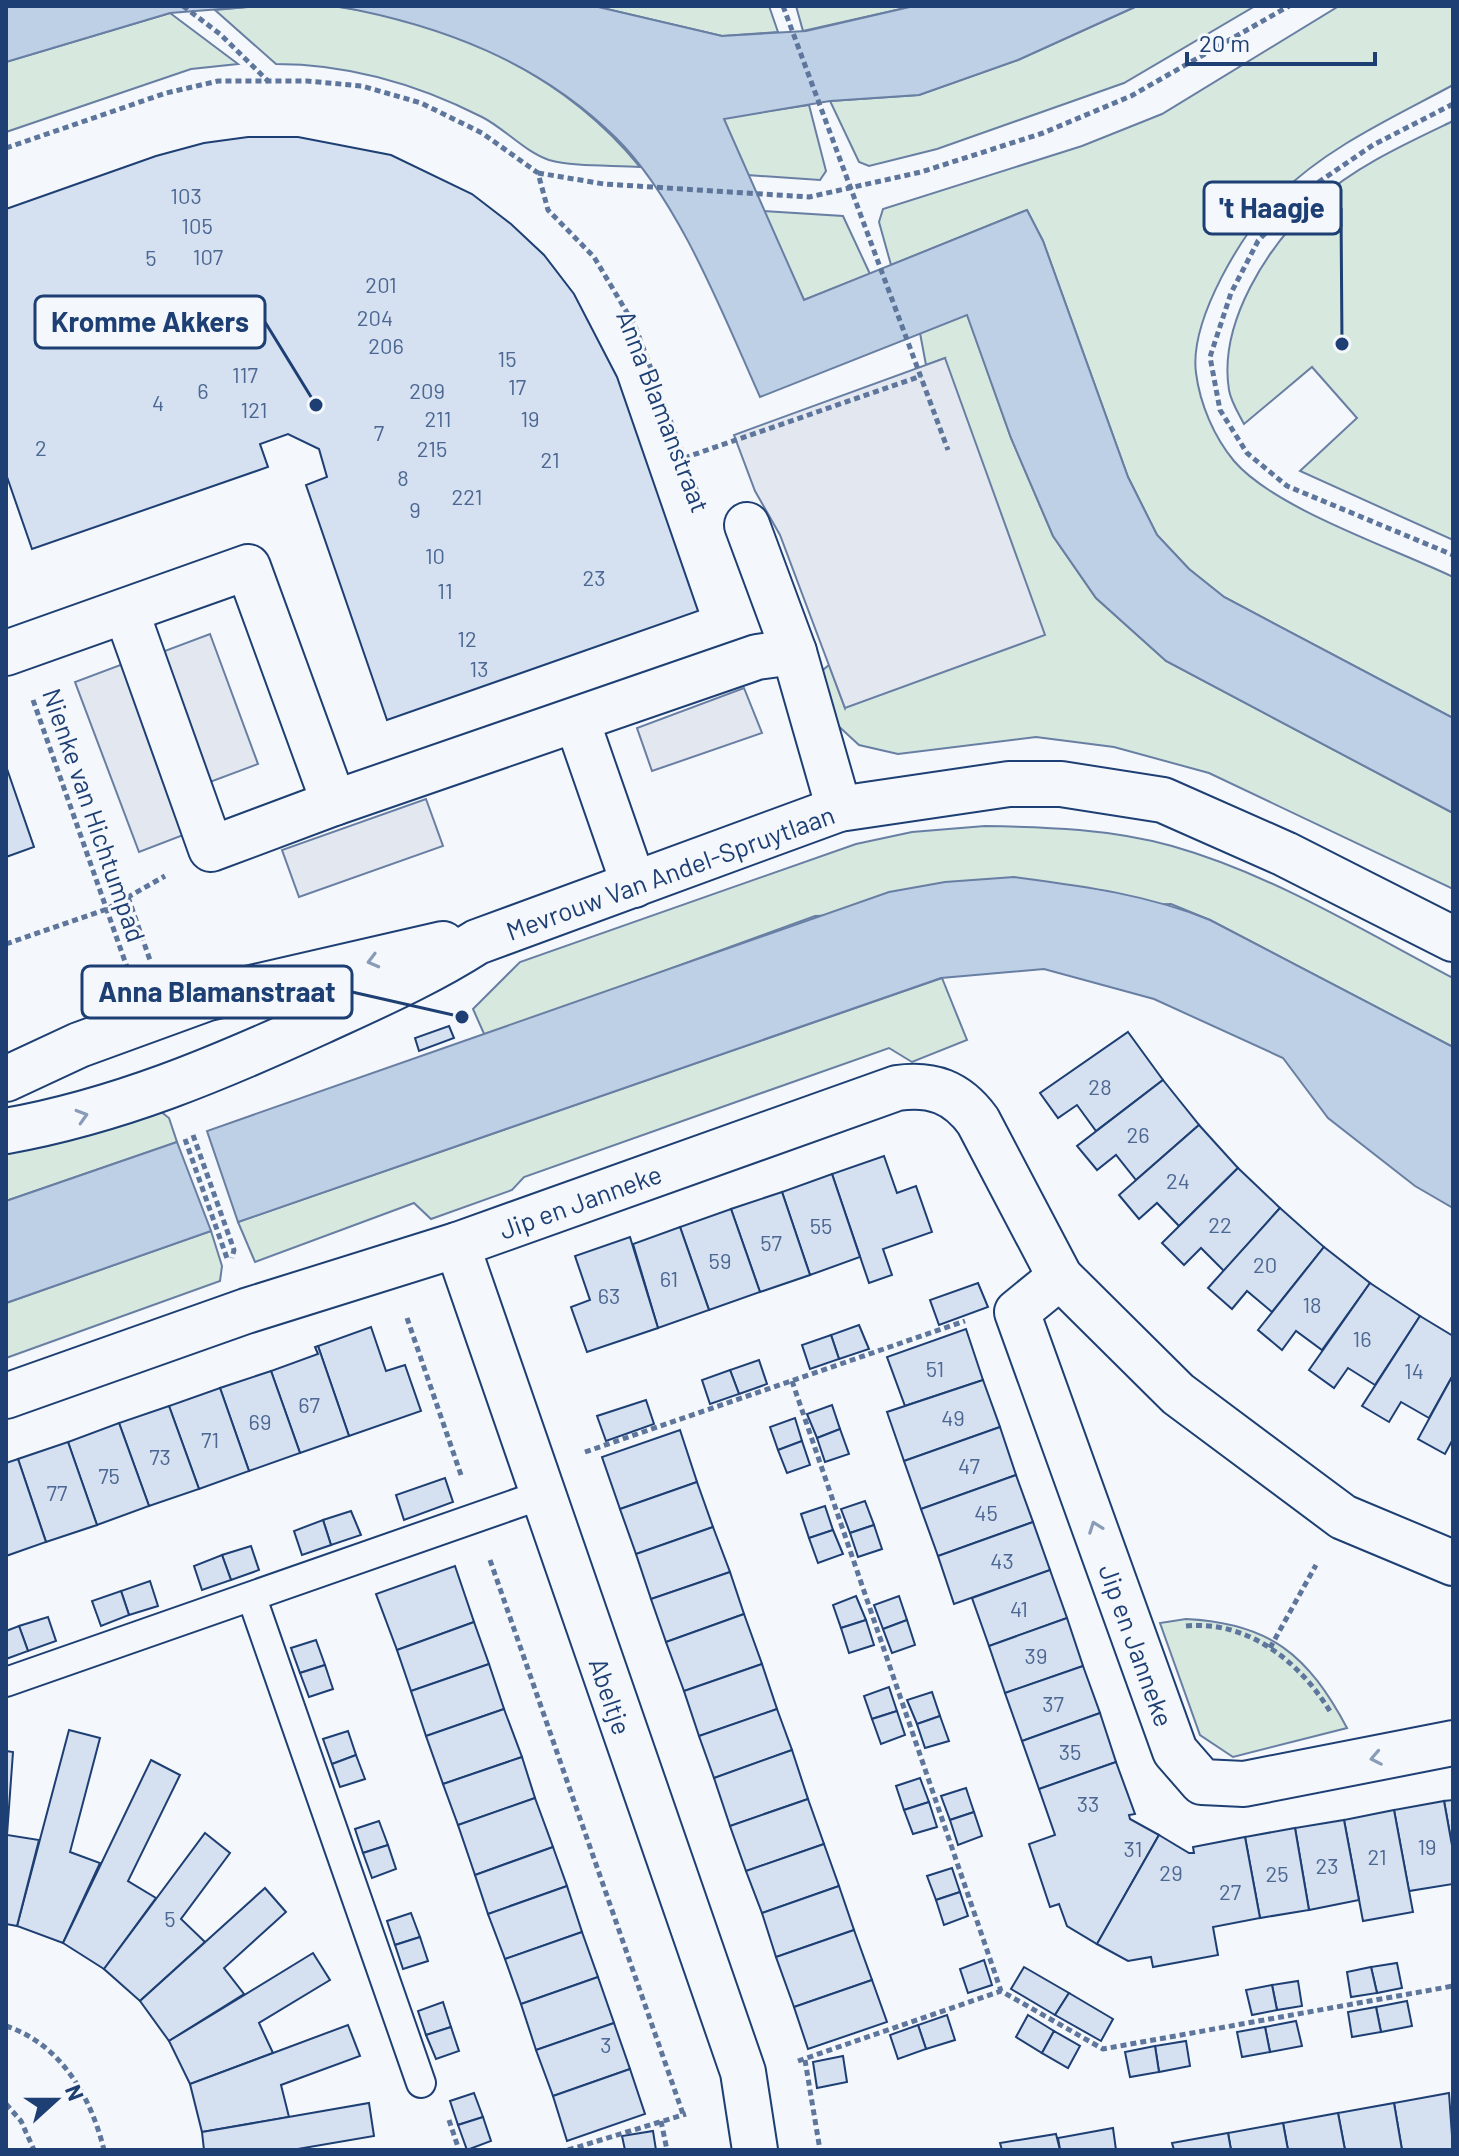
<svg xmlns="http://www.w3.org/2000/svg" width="1459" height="2156" viewBox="0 0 1459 2156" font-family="Barlow,sans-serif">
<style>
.green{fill:#d7e8df;stroke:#687fa3;stroke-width:2}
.parking{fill:#e3e8f0;stroke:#687fa3;stroke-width:2}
.water{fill:#bed0e5;stroke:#687fa3;stroke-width:2}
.building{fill:#d5e0f0;stroke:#1d3f73;stroke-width:2}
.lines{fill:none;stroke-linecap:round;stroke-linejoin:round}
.lane-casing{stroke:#1d3f73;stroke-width:32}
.street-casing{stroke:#1d3f73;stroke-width:48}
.secondary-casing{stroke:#1d3f73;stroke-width:48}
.path{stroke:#5e769c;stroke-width:5;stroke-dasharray:6 4;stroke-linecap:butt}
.lane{stroke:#f4f7fb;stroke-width:28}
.street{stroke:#f4f7fb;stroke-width:44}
.secondary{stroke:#f4f7fb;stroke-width:44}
.oneway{stroke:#889bb7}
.labels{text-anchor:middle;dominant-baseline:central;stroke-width:6;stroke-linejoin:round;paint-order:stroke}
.number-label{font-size:22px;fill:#4b6792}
.street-label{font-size:26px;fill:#1d3f73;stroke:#f4f7fb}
.leader{fill:none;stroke:#1d3f73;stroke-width:3}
.callout-dot{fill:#1d3f73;stroke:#f4f7fb;stroke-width:3}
.callout{fill:#f4f7fb;stroke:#1d3f73;stroke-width:3}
.callout-label{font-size:28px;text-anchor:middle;font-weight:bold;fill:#1d3f73}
</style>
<rect width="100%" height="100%" fill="#f4f7fb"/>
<g class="green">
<path d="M259 6C285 6 313 3 339 7 455 23 566 76 640 167 614 165 573 167 549 160 525 152 504 128 482 117 417 84 349 64 276 64L215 10Z"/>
<polygon points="594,6 769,6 778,32 722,36"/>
<polygon points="796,6 914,6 803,31"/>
<polygon points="1137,6 1255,6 1124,83 937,149 869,166 859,162 830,101 919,95 1018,60"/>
<path d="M1339 6H1453V85C1394 117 1327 147 1279 195 1243 231 1189 320 1196 373 1200 404 1214 437 1234 461 1275 509 1393 548 1453 577V718L1224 597 1189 569 1157 535 1128 477 1043 241 1027 210 891 265 879 222 883 209 1082 146 1162 114Z"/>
<polygon points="170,13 238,64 191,69 6,132 6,62"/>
<polygon points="809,105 826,171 820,180 747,175 723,118"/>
<path d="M1453 121V540L1300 471 1357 418 1312 367 1244 424C1239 414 1231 402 1229 390 1218 323 1268 245 1316 202 1354 167 1407 143 1453 121Z"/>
<polygon points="763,211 843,216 870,274 804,300"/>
<polygon points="967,314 1011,438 1053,536 1096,598 1166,661 1453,813 1453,889 1209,773 1114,747 1036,737 898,754 859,745 834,722 818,674 829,665 845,708 945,358 926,365 920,333"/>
<path d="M985 826C1048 827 1111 829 1172 846 1271 874 1362 930 1453 978V1047L1210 920 1171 904 815 916 485 1036 473 1009 520 962 856 844 912 832Z"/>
<polygon points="942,978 967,1040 912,1062 889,1048 524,1177 512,1190 431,1219 414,1203 255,1262 238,1222"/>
<polygon points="160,1111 169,1118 177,1142 6,1201 6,1151"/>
<polygon points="211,1231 222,1266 220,1281 6,1358 6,1303"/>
<path d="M1186 1619C1270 1623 1308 1655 1347 1728L1233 1757 1200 1735 1160 1623Z"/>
</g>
<g class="parking">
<polygon points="945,358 1045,635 845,708 780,535 755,491 734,435"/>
<polygon points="210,634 258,764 210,782 162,652"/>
<polygon points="123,664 186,834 139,852 75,682"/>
<polygon points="744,688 762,733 652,771 637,728"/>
<polygon points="426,799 443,846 299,897 282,850"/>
</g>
<g class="water">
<polygon points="6,6 259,6 170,13 6,62"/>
<path d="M336 6H594L722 36 806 31 914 6H1137L1018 60 919 95 830 101 724 119 804 300 1027 210 1043 241 1128 477 1157 535 1189 569 1224 597 1453 718V813L1166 661 1096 598 1053 536 1011 438 967 315 760 397C724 317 679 200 616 138 539 62 441 25 336 6Z"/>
<path d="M1014 877C1082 886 1146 894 1210 920L1453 1047V1208L1415 1186 1328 1118 1283 1058 1154 999 1044 969 941 978 238 1222 207 1131 889 892 945 882Z"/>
<polygon points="177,1142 211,1231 6,1303 6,1201"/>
</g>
<g class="building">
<polygon points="248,137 298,137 391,155 472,194 511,224 544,255 574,294 617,377 698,611 387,720 306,485 327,477 319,449 288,434 260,444 268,467 32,549 6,474 6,209 156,156 204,143"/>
<polygon points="6,766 34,847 6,857"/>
<polygon points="449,1026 454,1038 419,1051 415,1038"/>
<polygon points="1128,1032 1163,1080 1096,1131 1077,1105 1058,1118 1040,1093"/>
<polygon points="1163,1080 1199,1125 1136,1180 1116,1155 1097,1170 1077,1146"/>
<polygon points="1199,1125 1238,1168 1179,1226 1157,1203 1139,1219 1119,1195"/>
<polygon points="884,1156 897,1193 916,1186 932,1232 883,1249 892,1275 869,1283 832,1174"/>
<polygon points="1238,1168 1280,1208 1224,1271 1201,1248 1184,1265 1162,1243"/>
<polygon points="832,1174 860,1257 810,1275 782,1192"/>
<polygon points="782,1192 810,1275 760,1292 731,1209"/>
<polygon points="1280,1208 1324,1247 1272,1312 1247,1291 1232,1309 1208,1288"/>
<polygon points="731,1209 760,1292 709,1310 680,1227"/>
<polygon points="680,1227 709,1310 658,1328 633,1244"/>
<polygon points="630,1237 658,1328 587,1352 571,1307 590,1300 575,1256"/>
<polygon points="1324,1247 1370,1283 1322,1350 1296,1331 1282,1350 1258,1330"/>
<polygon points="978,1283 988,1307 939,1325 930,1300"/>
<polygon points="1370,1283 1420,1316 1375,1385 1348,1368 1334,1388 1309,1370"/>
<polygon points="1420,1316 1453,1336 1453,1375 1429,1418 1401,1402 1389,1422 1362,1406"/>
<polygon points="859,1325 869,1349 839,1359 831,1335"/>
<polygon points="371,1327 386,1371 405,1365 421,1411 349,1436 318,1346"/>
<polygon points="966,1329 983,1380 905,1406 887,1357"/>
<polygon points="831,1335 839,1359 810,1369 802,1345"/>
<polygon points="318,1346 349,1436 300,1453 271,1371 318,1354 315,1347"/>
<polygon points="759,1360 767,1384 739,1394 730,1370"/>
<polygon points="730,1370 739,1394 710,1404 702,1380"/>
<polygon points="271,1371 300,1453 249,1471 220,1388"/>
<polygon points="1453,1375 1453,1439 1445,1454 1418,1439"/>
<polygon points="983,1380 1000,1427 904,1461 887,1412"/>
<polygon points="220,1388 249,1471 199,1489 169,1406"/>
<polygon points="646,1400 654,1424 606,1441 597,1416"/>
<polygon points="832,1405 840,1429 817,1438 807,1414"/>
<polygon points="169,1406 199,1489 149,1506 119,1423"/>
<polygon points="795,1418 802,1441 778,1450 770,1427"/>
<polygon points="119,1423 149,1506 97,1525 68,1442"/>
<polygon points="1000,1427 1016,1475 921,1509 904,1461"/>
<polygon points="840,1429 849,1454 825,1462 817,1438"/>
<polygon points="680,1430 697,1482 620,1509 602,1457"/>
<polygon points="802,1441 810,1465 787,1473 778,1450"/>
<polygon points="68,1442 97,1525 46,1542 18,1459"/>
<polygon points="18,1459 46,1542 6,1556 6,1463"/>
<polygon points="1016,1475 1033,1522 938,1556 921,1509"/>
<polygon points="445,1478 453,1502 404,1520 396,1495"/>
<polygon points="697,1482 713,1527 636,1554 620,1509"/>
<polygon points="865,1501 874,1525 850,1533 841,1509"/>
<polygon points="825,1506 833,1530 809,1538 801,1514"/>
<polygon points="351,1511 361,1535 331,1545 323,1520"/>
<polygon points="323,1520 331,1545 302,1555 294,1531"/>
<polygon points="1033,1522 1050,1570 954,1604 938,1556"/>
<polygon points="874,1525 882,1549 858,1557 850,1533"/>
<polygon points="713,1527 730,1572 651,1599 636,1554"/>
<polygon points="833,1530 843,1554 818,1563 809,1538"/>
<polygon points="251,1546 259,1570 231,1580 222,1555"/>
<polygon points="222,1555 231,1580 202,1590 194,1566"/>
<polygon points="455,1566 474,1622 397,1650 376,1594"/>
<polygon points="1050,1570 1067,1618 989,1646 972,1598"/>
<polygon points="730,1572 744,1614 666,1642 651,1599"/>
<polygon points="150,1581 158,1606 129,1615 121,1591"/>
<polygon points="121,1591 129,1615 101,1626 92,1601"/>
<polygon points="856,1596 866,1620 841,1628 833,1605"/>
<polygon points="899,1596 907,1620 883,1629 874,1605"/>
<polygon points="744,1614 762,1664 684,1691 666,1642"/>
<polygon points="48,1617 56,1641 28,1651 19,1626"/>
<polygon points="1067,1618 1083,1666 1005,1693 989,1646"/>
<polygon points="866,1620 874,1645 849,1653 841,1628"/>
<polygon points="907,1620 915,1645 892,1653 883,1629"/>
<polygon points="474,1622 489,1664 411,1691 397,1650"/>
<polygon points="19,1626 28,1651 6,1659 6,1631"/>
<polygon points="316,1640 325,1665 300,1673 291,1648"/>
<polygon points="489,1664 504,1709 426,1736 411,1691"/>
<polygon points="762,1664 777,1709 699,1736 684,1691"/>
<polygon points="325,1665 333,1689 309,1697 300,1673"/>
<polygon points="1083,1666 1100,1713 1022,1741 1005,1693"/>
<polygon points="889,1687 897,1711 872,1719 864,1696"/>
<polygon points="932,1692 940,1716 917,1724 907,1700"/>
<polygon points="504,1709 522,1757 443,1784 426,1736"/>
<polygon points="777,1709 792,1750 714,1778 699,1736"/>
<polygon points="897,1711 905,1735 881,1744 872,1719"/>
<polygon points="1100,1713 1116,1762 1039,1789 1022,1741"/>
<polygon points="940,1716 949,1741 925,1748 917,1724"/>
<polygon points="69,1730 100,1738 70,1852 100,1863 63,1943 17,1926"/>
<polygon points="348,1731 356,1755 332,1764 323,1739"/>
<polygon points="792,1750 808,1799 730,1826 714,1778"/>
<polygon points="6,1751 13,1752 7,1835 39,1840 17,1926 6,1924"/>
<polygon points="356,1755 365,1779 340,1787 332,1764"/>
<polygon points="522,1757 535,1798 458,1825 443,1784"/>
<polygon points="151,1760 180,1775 128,1881 156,1898 104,1969 63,1943"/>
<polygon points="1116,1762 1135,1814 1129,1815 1130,1819 1159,1835 1097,1944 1067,1926 1059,1904 1050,1907 1029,1844 1055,1835 1039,1789"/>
<polygon points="920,1778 929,1802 904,1810 896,1786"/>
<polygon points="966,1788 974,1812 950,1820 941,1796"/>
<polygon points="535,1798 553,1847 475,1875 458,1825"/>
<polygon points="808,1799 824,1844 746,1871 730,1826"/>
<polygon points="1453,1800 1453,1851 1444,1801"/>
<polygon points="1444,1801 1453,1851 1453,1884 1409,1891 1394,1810"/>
<polygon points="929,1802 937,1827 913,1834 904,1810"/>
<polygon points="1394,1810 1413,1912 1363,1921 1344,1820"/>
<polygon points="974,1812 982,1836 958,1845 950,1820"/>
<polygon points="1344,1820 1359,1900 1309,1910 1295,1828"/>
<polygon points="379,1821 388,1845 363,1853 355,1829"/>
<polygon points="1295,1828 1309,1910 1260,1918 1245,1837"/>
<polygon points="205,1833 230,1853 181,1919 205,1942 140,2001 104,1969"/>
<polygon points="1159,1835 1189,1853 1194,1853 1193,1847 1245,1837 1260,1918 1213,1927 1218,1955 1153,1967 1151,1957 1128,1961 1097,1944"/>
<polygon points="824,1844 839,1886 762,1913 746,1871"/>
<polygon points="388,1845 396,1869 372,1878 363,1853"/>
<polygon points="553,1847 567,1886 488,1914 475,1875"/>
<polygon points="952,1868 960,1892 936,1900 927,1876"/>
<polygon points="567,1886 582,1932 505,1959 488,1914"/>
<polygon points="839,1886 854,1930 776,1957 762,1913"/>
<polygon points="265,1888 286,1912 224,1968 244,1994 169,2041 140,2001"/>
<polygon points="960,1892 968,1916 944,1925 936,1900"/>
<polygon points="411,1913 420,1937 395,1945 387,1921"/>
<polygon points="854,1930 872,1980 794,2007 776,1957"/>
<polygon points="582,1932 598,1977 521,2004 505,1959"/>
<polygon points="420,1937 428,1961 403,1969 395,1945"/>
<polygon points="313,1953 330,1980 259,2023 273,2053 190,2084 169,2041"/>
<polygon points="984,1960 992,1985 968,1993 960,1969"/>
<polygon points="1397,1963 1402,1988 1377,1993 1371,1967"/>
<polygon points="1024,1967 1069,1993 1055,2015 1011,1989"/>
<polygon points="1371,1967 1377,1993 1351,1997 1347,1972"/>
<polygon points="598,1977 614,2023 536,2050 521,2004"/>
<polygon points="872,1980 887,2022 808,2049 794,2007"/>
<polygon points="1298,1981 1302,2006 1277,2010 1272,1985"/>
<polygon points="1272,1985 1277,2010 1252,2015 1246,1990"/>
<polygon points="1069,1993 1113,2019 1101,2041 1055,2015"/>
<polygon points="1407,2001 1412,2026 1381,2032 1376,2007"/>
<polygon points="443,2002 451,2027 426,2035 418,2011"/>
<polygon points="1376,2007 1381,2032 1352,2037 1348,2012"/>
<polygon points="947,2015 955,2040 926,2049 918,2025"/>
<polygon points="1028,2015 1054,2031 1042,2053 1016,2037"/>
<polygon points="1296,2021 1302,2046 1270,2052 1265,2027"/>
<polygon points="614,2023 630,2069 553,2096 536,2050"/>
<polygon points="348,2025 360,2056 281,2085 289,2117 202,2132 190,2084"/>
<polygon points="918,2025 926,2049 898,2059 890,2035"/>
<polygon points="451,2027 459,2051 436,2059 426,2035"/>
<polygon points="1265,2027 1270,2052 1242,2057 1237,2032"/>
<polygon points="1054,2031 1080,2046 1068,2068 1042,2053"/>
<polygon points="1186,2041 1190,2066 1159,2072 1155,2046"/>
<polygon points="1155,2046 1159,2072 1130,2077 1125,2052"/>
<polygon points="843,2056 847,2082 817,2088 813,2062"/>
<polygon points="630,2069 645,2114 567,2141 553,2096"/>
<polygon points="474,2093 483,2117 458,2125 450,2101"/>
<polygon points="1449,2093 1453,2150 1402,2150 1394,2103"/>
<polygon points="369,2103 374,2136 292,2150 204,2150 202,2132"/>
<polygon points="1394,2103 1402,2150 1345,2150 1338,2113"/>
<polygon points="1338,2113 1345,2150 1288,2150 1283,2123"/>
<polygon points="483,2117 491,2141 467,2150 458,2125"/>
<polygon points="1283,2123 1288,2150 1231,2150 1228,2133"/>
<polygon points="1113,2128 1116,2150 1060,2150 1058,2138"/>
<polygon points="653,2131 656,2150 625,2150 622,2136"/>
<polygon points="1228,2133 1231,2150 1174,2150 1172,2143"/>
<polygon points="1056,2134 1060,2150 1002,2150 1000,2143"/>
</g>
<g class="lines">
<defs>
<g id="lane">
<polyline points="252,1598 421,2083"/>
<polyline points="6,1682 541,1495"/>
</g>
<g id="street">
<polyline points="747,525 794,652 839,809"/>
<polyline points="126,611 211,849 334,803 757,657 794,652"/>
<polyline points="6,653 248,567 334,803"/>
<polyline points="577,721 634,885"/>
<polyline points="457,1245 743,2072 755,2150"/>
<polyline points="1060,1277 1017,1312 1175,1751 1202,1782 1244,1784 1453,1743"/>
<path d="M6 1396 246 1311 457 1245 897 1088C932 1083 957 1092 978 1121L1060 1277 1178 1394 1343 1517 1453 1563"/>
</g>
<g id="secondary">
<polyline points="6,1079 79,1045 208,998 443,944"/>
<path d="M6 1131C118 1111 217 1069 320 1022 374 997 427 974 477 942L839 809 1009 784H1061L1163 800 1285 854 1453 939"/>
</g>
</defs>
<use href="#lane" class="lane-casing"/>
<use href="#street" class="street-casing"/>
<use href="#secondary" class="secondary-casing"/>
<g class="path">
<polyline points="183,6 220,34 269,82"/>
<polyline points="783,6 948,450"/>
<polyline points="1453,104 1373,145 1304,192 1258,241 1231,293 1210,357 1220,410 1247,453 1287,486 1453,555"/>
<polyline points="6,148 166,93 218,81 307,81 362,86 421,103 482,133 538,173 548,210 594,257 635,326 700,500"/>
<polyline points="538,173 604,184 809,197 921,172 1043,133 1131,96 1289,6"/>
<polyline points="684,458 921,376"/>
<polyline points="33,700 128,970"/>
<polyline points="128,897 151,963"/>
<polyline points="6,944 107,909 165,876"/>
<polyline points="193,1135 234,1250 232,1258"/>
<polyline points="185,1139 228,1261"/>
<polyline points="407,1318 461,1475"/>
<polyline points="792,1381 1001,1991 1103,2049 1453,1986"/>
<polyline points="585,1452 965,1321"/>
<polyline points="490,1560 683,2114"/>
<path d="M1186 1626C1249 1620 1301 1663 1331 1713"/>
<polyline points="1270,1648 1316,1565"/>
<path d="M6 2026C61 2044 91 2097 104 2150"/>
<polyline points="805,2060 820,2150"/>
<polyline points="798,2061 1001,1991"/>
<polyline points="6,2104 21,2121 34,2150"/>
<polyline points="449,2120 459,2150"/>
<polyline points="661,2121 667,2150"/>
<polyline points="568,2150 686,2114"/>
</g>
<use href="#lane" class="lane"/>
<use href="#street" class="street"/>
<use href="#secondary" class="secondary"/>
</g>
<defs><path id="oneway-chevron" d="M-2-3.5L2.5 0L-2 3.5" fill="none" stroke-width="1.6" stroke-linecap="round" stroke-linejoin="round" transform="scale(2)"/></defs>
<g class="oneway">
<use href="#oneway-chevron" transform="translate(373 961) rotate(165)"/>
<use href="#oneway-chevron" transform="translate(82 1116) rotate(-17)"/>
<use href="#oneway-chevron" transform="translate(1095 1527) rotate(-110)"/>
<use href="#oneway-chevron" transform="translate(1376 1758) rotate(169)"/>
</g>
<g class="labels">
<g class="number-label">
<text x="186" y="195">103</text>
<text x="197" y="225">105</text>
<text x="208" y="256">107</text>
<text x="151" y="257">5</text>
<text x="381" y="284">201</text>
<text x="375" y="317">204</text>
<text x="386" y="345">206</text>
<text x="507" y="358">15</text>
<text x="245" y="374">117</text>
<text x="517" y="386">17</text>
<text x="203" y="390">6</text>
<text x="427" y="390">209</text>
<text x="158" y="402">4</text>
<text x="254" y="409">121</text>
<text x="438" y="418">211</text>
<text x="530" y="418">19</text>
<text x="379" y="432">7</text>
<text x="41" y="447">2</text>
<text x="432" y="448">215</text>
<text x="550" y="459">21</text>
<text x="403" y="477">8</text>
<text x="467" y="496">221</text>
<text x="415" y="509">9</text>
<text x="435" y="555">10</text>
<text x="594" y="577">23</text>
<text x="445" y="590">11</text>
<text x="467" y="638">12</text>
<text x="479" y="668">13</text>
<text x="1100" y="1086">28</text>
<text x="1138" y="1134">26</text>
<text x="1178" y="1180">24</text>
<text x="1220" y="1224">22</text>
<text x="821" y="1225">55</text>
<text x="771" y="1242">57</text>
<text x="720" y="1260">59</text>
<text x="1265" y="1264">20</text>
<text x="669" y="1278">61</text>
<text x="609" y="1295">63</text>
<text x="1312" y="1304">18</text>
<text x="1362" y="1338">16</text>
<text x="935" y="1368">51</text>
<text x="1414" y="1370">14</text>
<text x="309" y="1404">67</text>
<text x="953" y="1417">49</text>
<text x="260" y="1421">69</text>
<text x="210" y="1439">71</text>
<text x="160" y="1456">73</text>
<text x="969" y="1465">47</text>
<text x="109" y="1475">75</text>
<text x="57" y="1492">77</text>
<text x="986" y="1512">45</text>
<text x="1002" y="1560">43</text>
<text x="1019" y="1608">41</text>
<text x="1036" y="1655">39</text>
<text x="1053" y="1703">37</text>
<text x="1070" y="1751">35</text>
<text x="1088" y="1803">33</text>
<text x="1427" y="1846">19</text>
<text x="1133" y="1848">31</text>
<text x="1377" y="1856">21</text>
<text x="1327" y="1865">23</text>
<text x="1171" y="1872">29</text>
<text x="1277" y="1873">25</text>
<text x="1230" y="1891">27</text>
<text x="170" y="1918">5</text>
<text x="606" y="2044">3</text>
</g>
<g class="street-label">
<text transform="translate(664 411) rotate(69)">Anna Blamanstraat</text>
<text transform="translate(95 815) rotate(71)">Nienke van Hichtumpad</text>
<text transform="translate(670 872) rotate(-20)">Mevrouw Van Andel-Spruytlaan</text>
<text transform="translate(580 1201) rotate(-20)">Jip en Janneke</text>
<text transform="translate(1137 1645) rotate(70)">Jip en Janneke</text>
<text transform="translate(611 1696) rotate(71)">Abeltje</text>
</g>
</g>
<path class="leader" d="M1342 344L1341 208M316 405L265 322M462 1017L352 992"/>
<g class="callout-dot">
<circle cx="1342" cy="344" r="8"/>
<circle cx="316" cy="405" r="8"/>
<circle cx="462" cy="1017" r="8"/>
</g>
<g class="callout">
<rect x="1204" y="182" width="137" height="52" rx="8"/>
<rect x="35" y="296" width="230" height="52" rx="8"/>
<rect x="82" y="966" width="270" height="52" rx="8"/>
</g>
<g class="callout-label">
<text x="1272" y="218">'t Haagje</text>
<text x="150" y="332">Kromme Akkers</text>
<text x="217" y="1002">Anna Blamanstraat</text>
</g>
<rect width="1459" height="2156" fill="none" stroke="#1d3f73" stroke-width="16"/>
<g transform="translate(56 2100) rotate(69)" stroke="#f4f7fb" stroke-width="6" paint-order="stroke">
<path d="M0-6L14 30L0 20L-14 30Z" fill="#1d3f73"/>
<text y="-12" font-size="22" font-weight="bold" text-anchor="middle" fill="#1d3f73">N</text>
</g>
<path d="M1187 52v12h188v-12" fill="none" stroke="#1d3f73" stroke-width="4"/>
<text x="1199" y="52" font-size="24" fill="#1d3f73" stroke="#f4f7fb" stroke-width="6" paint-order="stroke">20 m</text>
</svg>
